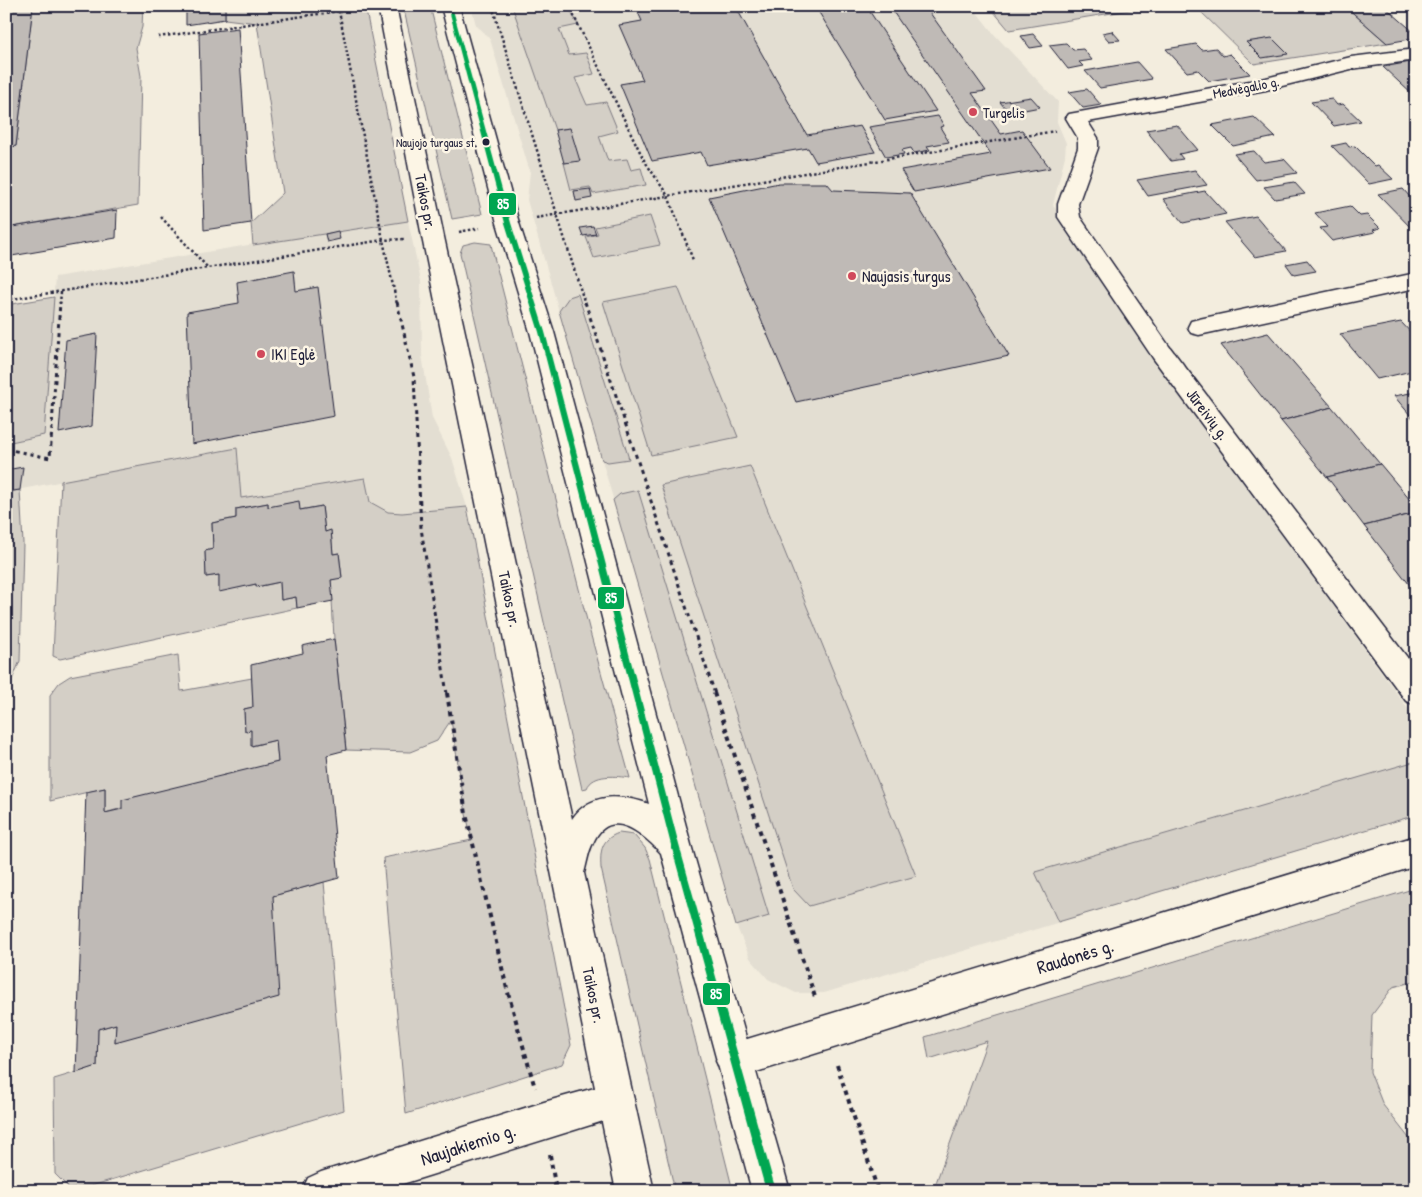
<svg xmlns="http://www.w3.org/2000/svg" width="1422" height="1197" viewBox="0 0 1422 1197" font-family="'Patrick Hand',sans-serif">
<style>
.built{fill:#e3ded2}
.green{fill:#d4cfc6;stroke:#7b7880}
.building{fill:#bfbab6;stroke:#22223b}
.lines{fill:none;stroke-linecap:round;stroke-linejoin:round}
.minor-casing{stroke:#22223b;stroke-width:3}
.tertiary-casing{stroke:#22223b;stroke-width:3}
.primary-casing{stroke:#22223b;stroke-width:3}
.path-far2{stroke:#22223b;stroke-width:2.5;stroke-dasharray:2.5 2.5;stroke-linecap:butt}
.path-far1{stroke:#22223b;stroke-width:3;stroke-dasharray:4 4;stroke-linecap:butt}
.path{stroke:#22223b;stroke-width:4;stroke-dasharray:4.5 4.5;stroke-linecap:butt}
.minor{fill:#fcf5e5;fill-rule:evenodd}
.tertiary{fill:#fcf5e5;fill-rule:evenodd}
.primary{fill:#fcf5e5;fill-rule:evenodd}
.bus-1-casing{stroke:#fcf5e5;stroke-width:3}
.bus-1{fill:#00a651;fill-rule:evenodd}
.poi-dot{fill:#d1495b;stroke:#fcf5e5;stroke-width:2}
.bus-dot{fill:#22223b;stroke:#fcf5e5;stroke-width:2}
.labels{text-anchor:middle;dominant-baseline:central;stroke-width:5;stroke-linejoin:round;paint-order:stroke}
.far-bus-label{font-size:12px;fill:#22223b;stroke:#fcf5e5;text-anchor:end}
.far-street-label{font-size:14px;fill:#22223b;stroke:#fcf5e5}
.far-poi-label{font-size:14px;fill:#22223b;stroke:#fcf5e5;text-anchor:start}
.street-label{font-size:16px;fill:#22223b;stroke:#fcf5e5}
.poi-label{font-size:16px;fill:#22223b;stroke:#fcf5e5;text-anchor:start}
.near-street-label{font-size:19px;fill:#22223b;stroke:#fcf5e5}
.line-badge{stroke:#fcf5e5;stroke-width:2}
.badge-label{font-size:14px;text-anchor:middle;font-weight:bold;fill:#fff}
</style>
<rect width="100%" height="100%" fill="#f3edde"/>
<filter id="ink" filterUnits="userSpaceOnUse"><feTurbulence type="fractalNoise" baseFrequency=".02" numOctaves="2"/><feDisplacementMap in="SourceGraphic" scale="10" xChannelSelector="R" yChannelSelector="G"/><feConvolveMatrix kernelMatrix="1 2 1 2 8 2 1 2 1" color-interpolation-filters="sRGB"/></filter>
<g filter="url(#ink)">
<g class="built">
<polygon points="471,6 972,6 993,33 1058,102 1057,122 1066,143 1065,156 1053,205 1136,333 1416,720 1416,815 824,993 796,993 768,979 750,958 736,925 527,200 530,172 490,39 476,25"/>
<polygon points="408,221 421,281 422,355 432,418 452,458 467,507 402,513 388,512 370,502 365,478 241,498 237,448 6,492 6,443 44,435 55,277 346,229"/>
</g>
<g class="green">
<polygon points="33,6 143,6 142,27 136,48 141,76 138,205 6,228 6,148 16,146"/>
<polygon points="225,6 365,6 408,221 253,245 251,223 283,193 257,23 225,19"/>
<polygon points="403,6 430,6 482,214 452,219"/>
<polygon points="512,6 551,6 552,9 570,8 578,25 559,29 569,55 586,53 594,74 575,78 587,105 606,102 618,131 599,136 608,161 627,159 631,170 641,168 646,185 593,194 590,187 571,190 564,163 579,161 569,128 555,130"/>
<polygon points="989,6 1003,6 1005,9 1017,6 1154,6 1009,30"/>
<polygon points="1195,6 1345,6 1387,43 1254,64"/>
<polygon points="650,216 660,245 594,258 586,237 598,234 595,227"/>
<path d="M475 242 491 244 492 249 590 632 630 778C617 776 593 773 587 788L582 789 460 253 463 245Z"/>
<polygon points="678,287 738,437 651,455 603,302"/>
<polygon points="578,294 629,459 608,462 602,460 559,311 569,297"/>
<polygon points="54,297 44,435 6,443 6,305"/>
<polygon points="237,448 241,498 365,478 370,502 388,512 402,513 467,507 571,1045 562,1064 406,1114 383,858 472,840 466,814 451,720 437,741 410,752 346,750 334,639 331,580 342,577 339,553 333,554 331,531 325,532 322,506 300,510 268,507 268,503 236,509 236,518 212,523 213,549 205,551 206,577 219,575 219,591 256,584 257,587 280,582 281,600 296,597 297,608 60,659 53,656 61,481"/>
<polygon points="750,466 916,876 809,906 793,889 661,485"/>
<polygon points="20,490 23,543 20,661 6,694 6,492"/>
<polygon points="638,490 769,916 736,926 613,500 620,494"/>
<polygon points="178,655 181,691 252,678 253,707 244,709 245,731 251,730 252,746 276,740 278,762 105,813 105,788 50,801 50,695 59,683 70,676"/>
<polygon points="1416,761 1416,815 1058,922 1035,872"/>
<path d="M619 833 634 835 645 848 650 859 733 1191H675L601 868C600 851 601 839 619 833Z"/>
<polygon points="324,882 344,1110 91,1186 69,1188 55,1174 54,1079 97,1066 98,1029 116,1024 115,1042 273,896"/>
<polygon points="1416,888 1416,981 1393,987 1372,1015 1370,1072 1383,1105 1416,1147 1416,1174 1412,1191 933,1191 987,1041 929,1059 925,1037"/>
</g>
<g class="building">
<polygon points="6,6 33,6 16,146 6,148"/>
<polygon points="186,6 225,6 225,19 186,25"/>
<polygon points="635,6 752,6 737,9 807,135 860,126 875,152 816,162 808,148 707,165 701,152 652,161 620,84 643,80 619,25 642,21"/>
<polygon points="815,6 866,6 936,111 885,120"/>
<polygon points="889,6 925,6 986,91 972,93 1001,134 1022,130 1050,168 914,192 901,170 991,154"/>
<polygon points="1345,6 1384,6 1416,34 1416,38 1387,43"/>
<polygon points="238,28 251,223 204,230 199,33"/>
<polygon points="1112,31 1120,40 1109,41 1102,33"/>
<polygon points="1033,34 1043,46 1030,48 1021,36"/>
<polygon points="1272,38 1288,54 1262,58 1246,42"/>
<polygon points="1066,43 1073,50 1083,49 1092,60 1079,62 1083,66 1068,69 1049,45"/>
<polygon points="1196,44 1202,50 1216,48 1223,56 1230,54 1250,74 1209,81 1198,70 1187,72 1166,49"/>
<polygon points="1416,61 1416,98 1383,67"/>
<polygon points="1137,62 1152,79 1100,88 1085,71"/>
<polygon points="1087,89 1101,105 1083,108 1069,92"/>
<polygon points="1031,97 1040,107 1009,113 1000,102"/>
<polygon points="1332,99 1337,105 1343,104 1361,121 1334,126 1311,102"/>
<polygon points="938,116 944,126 940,127 949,142 927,146 930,150 914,153 911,148 902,150 904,154 886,157 869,127"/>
<polygon points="1254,117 1275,137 1233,146 1212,125"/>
<polygon points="1177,125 1198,150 1179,154 1183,159 1171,161 1146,130"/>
<polygon points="570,128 580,161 564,163 555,130"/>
<polygon points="1346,143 1349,147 1355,146 1375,166 1378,165 1393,179 1369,184 1332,146"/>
<polygon points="1254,151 1264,162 1284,159 1297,173 1256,180 1234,154"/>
<polygon points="1195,170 1207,185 1148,196 1137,180"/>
<polygon points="1294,182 1305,194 1275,199 1264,187"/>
<polygon points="779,183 827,183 833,190 910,193 1009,356 796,402 709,197"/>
<polygon points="590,189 592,198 576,201 574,191"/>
<polygon points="1403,189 1410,197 1416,196 1416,233 1378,194"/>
<polygon points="1205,191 1226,214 1183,223 1163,199"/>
<polygon points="1350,206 1360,216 1367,215 1380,228 1373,230 1375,232 1332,241 1320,228 1328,227 1315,213"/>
<polygon points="117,210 116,238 6,257 6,228"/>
<polygon points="1256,216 1286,251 1255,257 1225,222"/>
<polygon points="593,226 596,234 583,236 580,228"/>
<polygon points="338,231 340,239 327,242 325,234"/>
<polygon points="1307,260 1316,271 1294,275 1286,264"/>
<polygon points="294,271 296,291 318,287 334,416 192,444 187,312 239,303 237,282"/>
<polygon points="1401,322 1416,338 1416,370 1377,379 1340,334"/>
<polygon points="1268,333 1332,407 1281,421 1221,345"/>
<polygon points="97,334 92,426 59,433 66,340"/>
<polygon points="1416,392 1416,422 1394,396"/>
<polygon points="1332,407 1380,464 1327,477 1281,421"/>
<polygon points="1380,464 1416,507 1416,513 1364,526 1327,477"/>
<polygon points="23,467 20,490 6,492 6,470"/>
<polygon points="299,501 300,510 322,506 325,532 331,530 333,554 339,553 342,578 331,580 333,601 297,608 296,597 281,600 280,582 256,587 256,584 219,592 219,575 206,577 205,551 213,549 212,523 236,518 236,509 268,503 268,507"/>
<polygon points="1416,513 1416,593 1364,526"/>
<polygon points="334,639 346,750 327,755 339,878 273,896 279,997 115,1042 116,1024 98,1029 97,1066 76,1073 86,792 105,788 105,813 122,809 122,800 278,762 276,740 251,746 251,730 245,731 244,709 253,707 251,665 303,653 302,646"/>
</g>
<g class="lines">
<defs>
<g id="minor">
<polygon points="1416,49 1416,60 1351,69 1266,90 1088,122 1098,138 1098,148 1078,204 1080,217 1169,346 1416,669 1416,705 1406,701 1153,358 1058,217 1058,204 1078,148 1078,138 1066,118 1069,114 1266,78 1351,57"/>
<polygon points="1416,273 1416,288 1199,335 1191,333 1188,327 1191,321 1199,319"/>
</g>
<g id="tertiary">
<polygon points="1416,836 1416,866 734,1079 722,1073 716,1061 722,1049 734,1043"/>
<polygon points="616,1082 629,1087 634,1100 629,1113 380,1191 302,1191 308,1178 321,1172 544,1102"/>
</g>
<path id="primary" d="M378 6H396L444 237 572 819C590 792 622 794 649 804L530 332 497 223 441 6H459L519 223 554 332 691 845 790 1191H752L661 853C644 835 610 804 593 843 588 852 587 863 584 873L654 1191H616L422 237Z"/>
</defs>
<use href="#minor" class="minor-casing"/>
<use href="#tertiary" class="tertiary-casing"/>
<use href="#primary" class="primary-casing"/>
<g class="path-far2">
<polyline points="338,6 383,240 397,304"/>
<polyline points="492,6 585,304"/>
<polyline points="569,6 644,160 668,196 693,260"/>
<polyline points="158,37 339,11"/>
<polyline points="161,217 208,268"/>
<polyline points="536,218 1055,131"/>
<polyline points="459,232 480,228"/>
<polyline points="6,300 383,240 406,239"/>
<polyline points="60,304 61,292"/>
</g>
<g class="path-far1">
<polyline points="397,302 414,377 421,528 447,694"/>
<polyline points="585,302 715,694"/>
<polyline points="6,449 50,458 60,302"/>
</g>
<g class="path">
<polyline points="447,693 466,814 507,989 535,1088"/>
<polyline points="714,693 816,1000"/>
<polyline points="837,1065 878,1191"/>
<polyline points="550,1155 556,1191"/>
</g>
<use href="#minor" class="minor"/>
<use href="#tertiary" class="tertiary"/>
<use href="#primary" class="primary"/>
<defs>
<polygon id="bus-1" points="448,6 452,6 511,223 545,332 679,845 776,1191 766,1191 671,845 539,332 505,223"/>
</defs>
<use href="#bus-1" class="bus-1-casing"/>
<use href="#bus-1" class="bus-1"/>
</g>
</g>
<g class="poi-dot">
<circle cx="973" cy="112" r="5"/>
<circle cx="852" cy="276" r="5"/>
<circle cx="261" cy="354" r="5"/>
</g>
<circle class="bus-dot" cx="486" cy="142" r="4.5"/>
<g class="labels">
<g class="far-bus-label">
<text x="477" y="142">Naujojo turgaus st.</text>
</g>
<g class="far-street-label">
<text transform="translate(1246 87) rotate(-11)">Medvėgalio g.</text>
</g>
<g class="far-poi-label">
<text x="983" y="112">Turgelis</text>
</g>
<g class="street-label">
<text transform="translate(426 202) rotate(79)">Taikos pr.</text>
<text transform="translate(1208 414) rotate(53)">Jūreivių g.</text>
<text transform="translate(510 599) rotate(78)">Taikos pr.</text>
<text transform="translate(594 995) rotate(78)">Taikos pr.</text>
</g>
<g class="poi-label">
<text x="862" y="276">Naujasis turgus</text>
<text x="271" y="354">IKI Eglė</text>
</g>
<g class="near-street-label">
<text transform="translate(1075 956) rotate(-17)">Raudonės g.</text>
<text transform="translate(468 1144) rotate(-18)">Naujakiemio g.</text>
</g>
</g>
<g class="line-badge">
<rect x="488" y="192" width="29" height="24" rx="5" fill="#00a651"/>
<rect x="597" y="586" width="28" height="24" rx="5" fill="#00a651"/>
<rect x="702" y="982" width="29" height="24" rx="5" fill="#00a651"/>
</g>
<g class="badge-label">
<text x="503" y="209">85</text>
<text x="611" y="603">85</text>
<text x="716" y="999">85</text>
</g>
<rect width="1422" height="1197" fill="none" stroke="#fcf5e5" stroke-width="25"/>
<rect x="12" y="12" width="1397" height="1172" fill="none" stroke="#22223b" stroke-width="2" filter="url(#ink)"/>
</svg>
